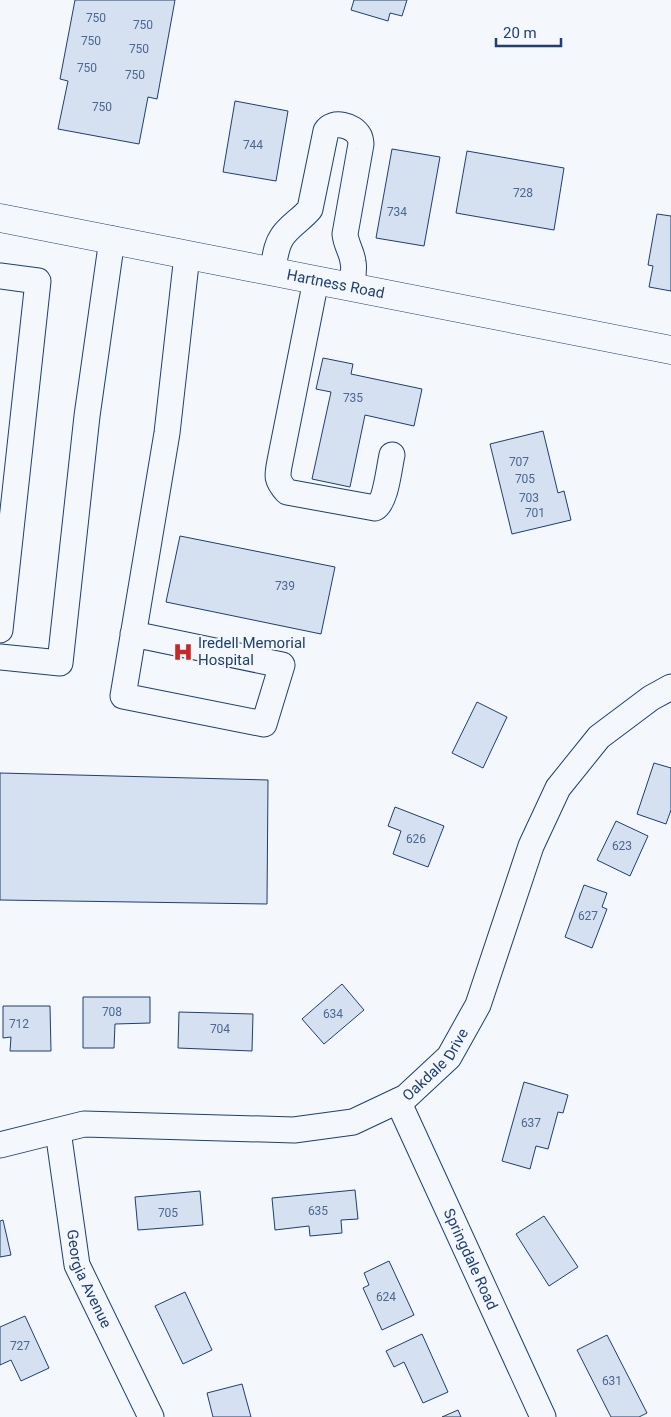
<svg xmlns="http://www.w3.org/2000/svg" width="671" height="1417" viewBox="0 0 671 1417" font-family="Roboto,sans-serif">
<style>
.building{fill:#d5e0f0;stroke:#1d3f73}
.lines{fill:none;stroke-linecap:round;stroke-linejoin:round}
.minor-casing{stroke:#1d3f73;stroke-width:27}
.major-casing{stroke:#1d3f73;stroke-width:29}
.minor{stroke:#f4f7fb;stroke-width:25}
.major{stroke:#f4f7fb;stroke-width:28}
.labels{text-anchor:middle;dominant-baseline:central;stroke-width:4;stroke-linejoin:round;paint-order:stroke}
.number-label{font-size:12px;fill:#4b6792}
.street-label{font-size:15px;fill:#1d3f73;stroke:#f4f7fb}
.poi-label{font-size:15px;fill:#1d3f73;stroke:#f4f7fb;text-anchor:start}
</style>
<rect width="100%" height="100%" fill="#f4f7fb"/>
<g class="building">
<polygon points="75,0 175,0 157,99 148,97 139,144 58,129 68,81 60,79"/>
<polygon points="354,0 407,0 402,16 390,13 388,21 351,10"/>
<polygon points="235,101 288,111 276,181 223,172"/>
<polygon points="392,149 440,157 424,246 376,238"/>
<polygon points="467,151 564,168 554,230 456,213"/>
<polygon points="657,214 671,216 671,291 649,287 653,266 648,265"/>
<polygon points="323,358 353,364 351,374 422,389 414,426 365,415 350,487 312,479 331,392 316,389"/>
<polygon points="543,431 558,493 564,491 571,520 512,534 490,444"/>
<polygon points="180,536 335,567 321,634 166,602"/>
<polygon points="477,702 507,717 483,768 452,753"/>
<polygon points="654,763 671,768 671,810 666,824 637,814"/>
<polygon points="0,773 268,780 267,904 0,900"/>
<polygon points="395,807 444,826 428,867 393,854 401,831 388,826"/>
<polygon points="616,821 648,836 630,876 597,860"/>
<polygon points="584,885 607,893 602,907 607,909 592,948 565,937"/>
<polygon points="342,984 364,1010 324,1044 302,1019"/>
<polygon points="83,997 150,997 150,1023 115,1024 114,1048 83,1048"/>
<polygon points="3,1006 50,1006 51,1051 10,1051 11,1037 3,1038"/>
<polygon points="179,1012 253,1014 252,1051 178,1048"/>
<polygon points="524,1082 568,1095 563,1113 558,1112 548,1149 536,1146 530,1169 502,1161"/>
<polygon points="355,1190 358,1219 341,1220 342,1233 310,1236 309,1226 275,1230 272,1198"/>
<polygon points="200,1191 203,1225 138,1230 135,1197"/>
<polygon points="544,1216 578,1267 549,1286 516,1234"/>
<polygon points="3,1220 11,1255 0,1257 0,1221"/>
<polygon points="389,1261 414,1315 382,1330 363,1288 369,1285 364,1273"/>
<polygon points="185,1292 212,1350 183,1364 155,1306"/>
<polygon points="25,1316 49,1368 21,1381 11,1360 0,1365 0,1327"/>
<polygon points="422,1334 448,1392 423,1403 404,1362 394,1367 386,1351"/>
<polygon points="607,1335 647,1413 639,1417 611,1417 577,1350"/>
<polygon points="242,1384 251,1417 213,1417 207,1393"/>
<polygon points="458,1410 461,1417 442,1417"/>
</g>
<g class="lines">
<defs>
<g id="minor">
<path d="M272 272C275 261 275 247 282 237 289 226 302 219 310 209L326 131C332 120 354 125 359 136 360 136 361 143 361 144L345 234C346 245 352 252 353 262 355 270 352 279 351 287"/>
<polyline points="0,276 38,281 0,630"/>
<path d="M316 280 280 461C277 476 276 480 287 492L375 508C386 502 389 468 392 455"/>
<polyline points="133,634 282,665 264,724 123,696 167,433 187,255"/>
<polyline points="0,657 60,663 87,416 112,239"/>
<path id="s1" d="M398 1101 543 1417"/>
<path id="s2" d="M58 1131 77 1265 151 1417"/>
<path id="s3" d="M0 1145 84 1124 294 1130 353 1122 406 1097 449 1057 478 1005 531 846 558 788 599 737 651 698 671 687"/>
</g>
<g id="major">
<path id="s4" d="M0 218 671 350"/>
</g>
</defs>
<use href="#minor" class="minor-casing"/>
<use href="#major" class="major-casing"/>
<use href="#minor" class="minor"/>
<use href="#major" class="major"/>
</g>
<defs>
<symbol id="hospital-bare" viewBox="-9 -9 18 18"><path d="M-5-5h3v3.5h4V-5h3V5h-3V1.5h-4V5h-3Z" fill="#c62828" stroke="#f4f7fb" stroke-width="2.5" paint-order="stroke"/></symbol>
</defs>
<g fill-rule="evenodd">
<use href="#hospital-bare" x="169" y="638" width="28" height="28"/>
</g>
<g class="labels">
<g class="number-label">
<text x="96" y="18">750</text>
<text x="143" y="25">750</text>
<text x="91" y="41">750</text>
<text x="139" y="49">750</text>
<text x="87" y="68">750</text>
<text x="135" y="75">750</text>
<text x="102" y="107">750</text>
<text x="253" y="145">744</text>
<text x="523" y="193">728</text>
<text x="397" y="212">734</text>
<text x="353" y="398">735</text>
<text x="519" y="462">707</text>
<text x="525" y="479">705</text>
<text x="529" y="498">703</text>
<text x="535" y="513">701</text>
<text x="285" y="586">739</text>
<text x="416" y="839">626</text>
<text x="622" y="846">623</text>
<text x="588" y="916">627</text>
<text x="112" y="1012">708</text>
<text x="333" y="1014">634</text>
<text x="19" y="1024">712</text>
<text x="220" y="1029">704</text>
<text x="531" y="1123">637</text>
<text x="318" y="1211">635</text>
<text x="168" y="1213">705</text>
<text x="386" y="1297">624</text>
<text x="20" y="1346">727</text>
<text x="612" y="1381">631</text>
</g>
<g class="street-label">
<text stroke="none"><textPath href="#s4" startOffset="342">Hartness Road</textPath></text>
<text stroke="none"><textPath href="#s3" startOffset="459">Oakdale Drive</textPath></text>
<text stroke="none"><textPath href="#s1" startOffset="174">Springdale Road</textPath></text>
<text stroke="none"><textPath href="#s2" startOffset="152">Georgia Avenue</textPath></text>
</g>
<g class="poi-label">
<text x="198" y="643">Iredell Memorial<tspan x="198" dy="17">Hospital</tspan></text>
</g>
</g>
<path d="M496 38v8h65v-8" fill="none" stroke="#1d3f73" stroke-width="2.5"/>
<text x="503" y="38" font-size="15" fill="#1d3f73" stroke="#f4f7fb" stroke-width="4" paint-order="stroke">20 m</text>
</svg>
